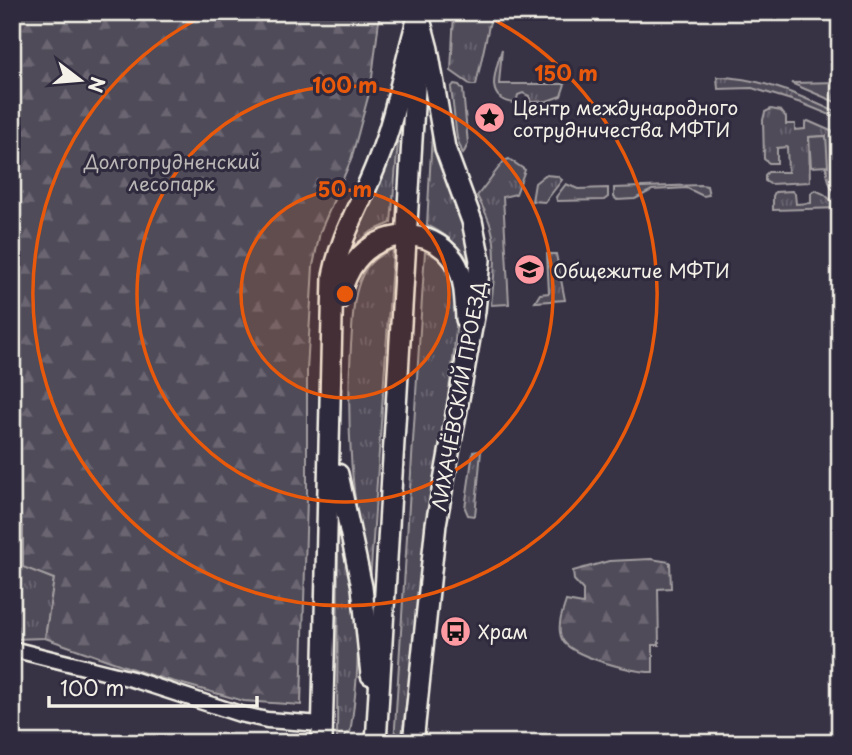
<svg xmlns="http://www.w3.org/2000/svg" width="852" height="755" viewBox="0 0 852 755" font-family="'Playpen Sans',sans-serif">
<style>
.grass{fill:url(#grass-tufts);stroke:#a29ea0;stroke-width:2}
.forest{fill:url(#forest-firs);stroke:#a29ea0;stroke-width:2}
.green{fill:#504b59;stroke:#a29ea0;stroke-width:2}
.lines{fill:none;stroke-linecap:round;stroke-linejoin:round}
.minor-casing{stroke:#f4f1e8;stroke-width:19}
.secondary-casing{stroke:#f4f1e8;stroke-width:24}
.minor{stroke:#2f2a3d;stroke-width:14}
.secondary{stroke:#2f2a3d;stroke-width:19}
.ring{fill:none;stroke:#e8590c;stroke-width:3.5}
.labels{text-anchor:middle;dominant-baseline:central;stroke-width:6;stroke-linejoin:round;paint-order:stroke}
.poi-label{font-size:19px;fill:#f4f1e8;stroke:#2f2a3d;text-anchor:start}
.park-label{font-size:19px;fill:#bbb7b6;stroke:#2f2a3d}
.street-label{font-size:19px;fill:#f4f1e8;stroke:#2f2a3d}
.centre{fill:#e8590c;stroke:#2f2a3d;stroke-width:3.5}
.ring-label{font-size:21px;text-anchor:middle;font-weight:bold;fill:#e8590c;stroke:#2f2a3d;stroke-width:6;stroke-linejoin:round;paint-order:stroke}
</style>
<defs>
<pattern id="grass-tufts" width="24" height="20" patternUnits="userSpaceOnUse" patternTransform="scale(1.75)"><rect width="24" height="20" fill="#504b59"/><path d="M3 7l-1-3M5 7V3M7 7l1-3M15 17l-1-3M17 17v-4M19 17l1-3" fill="none" stroke="#6a6571"/></pattern>
<pattern id="forest-firs" width="22" height="20" patternUnits="userSpaceOnUse" patternTransform="scale(1.75)"><rect width="22" height="20" fill="#504b59"/><path d="M5 1l3.5 6h-7zM16 11l3.5 6h-7z" fill="#6a6571"/></pattern>
</defs>
<rect width="100%" height="100%" fill="#373244"/>
<filter id="ink" filterUnits="userSpaceOnUse"><feTurbulence type="fractalNoise" baseFrequency=".0143" numOctaves="2"/><feDisplacementMap in="SourceGraphic" scale="14" xChannelSelector="R" yChannelSelector="G"/><feConvolveMatrix kernelMatrix="1 2 1 2 8 2 1 2 1" color-interpolation-filters="sRGB"/></filter>
<g filter="url(#ink)">
<g class="grass">
<polygon points="454,12 492,12 476,85 471,85 451,71"/>
<path d="M502 49 499 84H565L561 96 547 101 531 102 529 96 523 93 518 95 516 103C482 101 496 69 502 49Z"/>
<path d="M717 77C761 77 801 96 840 114V119L801 103 752 88 718 89Z"/>
<polygon points="454,84 459,85 463,90 468,144 463,154 457,138 451,88"/>
<path d="M771 109 781 111 786 117V124H795V130L805 129V123L808 121 840 135V198C822 184 827 156 826 136L809 137 810 182 770 184 765 181V175L768 172H788L787 147 777 148V163H769L764 159 763 120 765 112Z"/>
<path d="M432 133 438 155 466 224 471 266C461 246 447 235 427 225Z"/>
<polygon points="398,142 391,223 372,231 355,245 352,241 384,172 395,143"/>
<path d="M509 159 525 170 516 194 503 197 509 304 491 305C494 279 498 252 491 227 488 216 482 206 477 196L504 161Z"/>
<polygon points="545,175 557,176 562,180 545,202 532,201 535,183"/>
<polygon points="566,184 578,189 608,188 608,197 604,200 557,201 556,197"/>
<polygon points="701,185 707,186 709,195 703,196 687,188 652,190 635,199 617,200 614,197 614,188"/>
<polygon points="815,190 824,194 840,208 773,210 773,196 775,192 792,191 795,194 796,204 811,203 811,193"/>
<path d="M393 249 370 583C351 501 346 428 351 345 353 322 352 297 362 276 368 262 379 255 393 249Z"/>
<path d="M425 251C440 257 451 270 454 286 462 322 448 392 443 430 429 534 415 638 401 743H394Z"/>
<polygon points="547,254 556,254 565,300 535,302 540,294 549,293"/>
<polygon points="481,451 475,516 468,515 465,508 473,452"/>
<path d="M338 520C344 546 351 573 355 599 361 643 357 690 350 733L345 734 344 743H337Z"/>
<polygon points="12,522 23,526 23,566 54,579 45,638 12,639"/>
</g>
<g class="forest">
<polygon points="12,12 380,12 371,86 351,160 320,232 313,266 307,371 307,498 301,705 244,701 150,675 45,638 54,579 23,567 23,527 12,522"/>
<polygon points="840,82 840,104 791,83"/>
<path d="M651 559 670 562 671 588 658 589 659 645H653V672C635 673 569 656 562 639 556 627 563 611 566 601L583 604V590L574 580 573 571 609 561Z"/>
</g>
<polygon class="green" points="826,136 828,166 811,167 809,137"/>
<g class="lines">
<defs>
<polyline id="minor" points="12,649 132,679 240,714 267,720 322,724"/>
<g id="secondary">
<path d="M338 300C342 287 347 272 356 261 381 229 430 226 454 260 465 276 465 301 466 319"/>
<polyline points="338,474 362,587 371,675"/>
<path d="M322 743 333 276C341 234 363 200 378 160 397 113 404 62 419 14"/>
<polyline points="376,743 417,56"/>
<polyline points="413,743 436,524 475,311 480,260 472,221 445,148 428,49 419,15"/>
</g>
</defs>
<use href="#minor" class="minor-casing"/>
<use href="#secondary" class="secondary-casing"/>
<use href="#minor" class="minor"/>
<use href="#secondary" class="secondary"/>
</g>
</g>
<circle cx="345" cy="294" r="104" fill="#e8590c" fill-opacity=".12"/>
<g class="ring">
<circle cx="345" cy="294" r="104"/>
<circle cx="345" cy="294" r="208"/>
<path d="M479 12A312 312 0 1 1 211 12"/>
</g>
<defs>
<symbol id="sight-disc" viewBox="-11 -11 22 22"><circle r="9.5" fill="#ff9aa2" stroke="#2f2a3d"/><path d="M0-6L1.8-2.2L6-1.7L2.9 1.2L3.7 5.4L0 3.3L-3.7 5.4L-2.9 1.2L-6-1.7L-1.8-2.2Z" fill="#111"/></symbol>
<symbol id="university-disc" viewBox="-11 -11 22 22"><circle r="9.5" fill="#ff9aa2" stroke="#2f2a3d"/><path d="M0-5L7-2L0 1L-7-2ZM-4 1L0 2.5L4 1V4Q0 6-4 4Z" fill="#111"/></symbol>
<symbol id="bus-disc" viewBox="-11 -11 22 22"><circle r="9.5" fill="#ff9aa2" stroke="#2f2a3d"/><path d="M-5-6H5V4H4V6H2V4H-2V6H-4V4H-5ZM-3.5-4V0h7V-4ZM-3.5 1.2v1.5H-2V1.2ZM2 1.2v1.5H3.5V1.2Z" fill="#111"/></symbol>
</defs>
<g fill-rule="evenodd">
<use href="#sight-disc" x="472" y="100" width="35" height="35"/>
<use href="#university-disc" x="512" y="252" width="35" height="35"/>
<use href="#bus-disc" x="438" y="614" width="35" height="35"/>
</g>
<g class="labels">
<g class="poi-label">
<text x="513" y="107">Центр международного<tspan x="513" dy="22">сотрудничества МФТИ</tspan></text>
<text x="553" y="270">Общежитие МФТИ</text>
<text x="478" y="631">Храм</text>
</g>
<g class="park-label">
<text x="172" y="161">Долгопрудненский<tspan x="172" dy="22">лесопарк</tspan></text>
</g>
<g class="street-label">
<text transform="translate(458 396) rotate(-80)">ЛИХАЧЁВСКИЙ ПРОЕЗД</text>
</g>
</g>
<circle cx="345" cy="294" r="10" class="centre"/>
<g class="ring-label">
<text x="566" y="81">150 m</text>
<text x="345" y="93">100 m</text>
<text x="345" y="197">50 m</text>
</g>
<rect width="852" height="755" fill="none" stroke="#2f2a3d" stroke-width="42"/>
<rect x="21" y="21" width="810" height="713" fill="none" stroke="#f4f1e8" stroke-width="2.5" filter="url(#ink)"/>
<g transform="translate(80 80) rotate(106)" stroke="#2f2a3d" stroke-width="5" paint-order="stroke">
<path d="M0-5L12 26L0 18L-12 26Z" fill="#f4f1e8"/>
<text y="-10" font-size="19" font-weight="bold" text-anchor="middle" fill="#f4f1e8">N</text>
</g>
<path d="M49 696v10h208v-10" fill="none" stroke="#f4f1e8" stroke-width="3.5"/>
<text x="60" y="696" font-size="21" fill="#f4f1e8" stroke="#2f2a3d" stroke-width="5" paint-order="stroke">100 m</text>
</svg>
